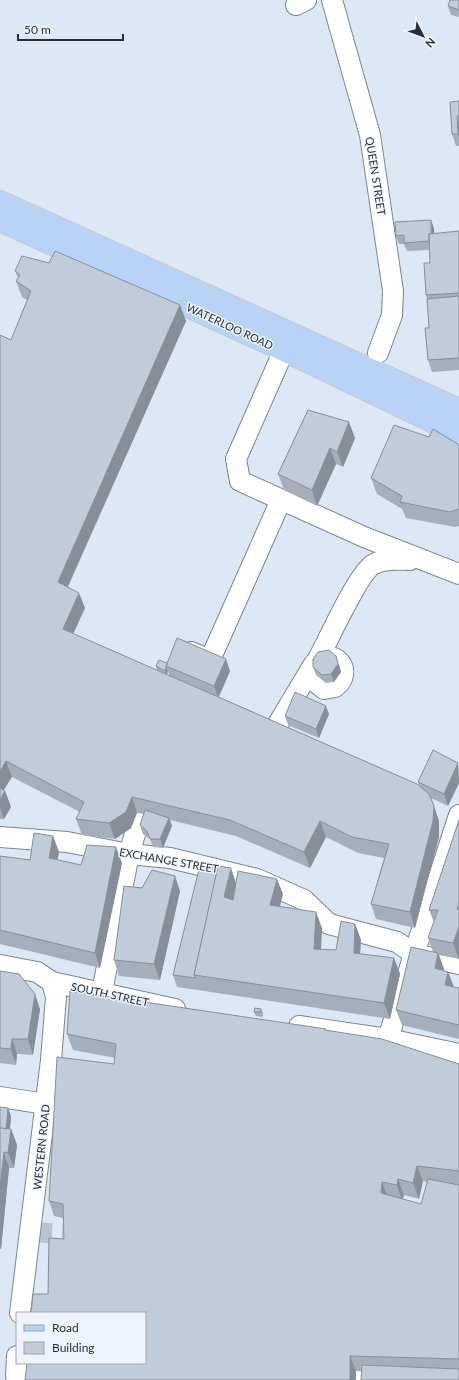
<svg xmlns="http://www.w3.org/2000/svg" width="459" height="1380" viewBox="0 0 459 1380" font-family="Lato,sans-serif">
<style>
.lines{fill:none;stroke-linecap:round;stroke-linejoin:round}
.minor-tunnel{stroke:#b9c3d0;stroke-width:20;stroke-dasharray:20 10;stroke-linecap:butt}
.minor-casing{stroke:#7b8693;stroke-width:22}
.major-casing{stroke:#c8c9ca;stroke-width:24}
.minor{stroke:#fff;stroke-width:20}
.major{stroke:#b8d3f5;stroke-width:22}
.wall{fill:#a5afbb;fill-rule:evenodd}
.shaded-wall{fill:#868f99}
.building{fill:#c0ccda;stroke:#868f99}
.labels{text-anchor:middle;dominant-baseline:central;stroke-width:3;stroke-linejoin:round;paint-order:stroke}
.street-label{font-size:11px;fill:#2b2f35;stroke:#eef5fe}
</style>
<rect width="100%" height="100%" fill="#dde8f7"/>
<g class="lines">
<polyline class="minor-tunnel" points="32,1232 92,1236"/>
<defs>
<g id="minor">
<polyline points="332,0 370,135 393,291 392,315 378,353"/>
<polyline points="296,5 306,0"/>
<polyline points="284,350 236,459 240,481 364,537 459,574"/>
<polyline points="191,652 210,660 281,500"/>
<path d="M272 734 314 664C333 644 356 671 335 687L324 689 314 681 311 672 318 659C328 641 359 571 374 564 385 558 398 560 410 560"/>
<polyline points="0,837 67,842 129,854 170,858 257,879 304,900 329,924 397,942 414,954 459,964"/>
<polyline points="0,965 37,972 52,982 175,1009"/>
<polyline points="102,992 129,854 145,801 151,788"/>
<polyline points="299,1026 388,1039 459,1054"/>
<polyline points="388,1039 414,954 459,815"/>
<polyline points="0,1097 46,1104"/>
<polyline points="20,1313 51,1060 56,997 52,982"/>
<polyline points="332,1374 389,1377"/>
<polyline points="16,1376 17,1356"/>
</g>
<g id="major">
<polyline points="0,202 459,410"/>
<polyline points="0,220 284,350 459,434"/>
</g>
</defs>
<use href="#minor" class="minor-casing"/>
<use href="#major" class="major-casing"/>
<use href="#minor" class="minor"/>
<use href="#major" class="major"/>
</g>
<g class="wall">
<polygon points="459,0 459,17 451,15 448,6"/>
<polygon points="459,101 459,146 456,146 452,134"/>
<polygon points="434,228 434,234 459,231 459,370 432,372 428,360 429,328 427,299 426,295 430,263 430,250 407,251 404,244 399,244 396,236"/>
<path d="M15 271 186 321 68 587 85 608 73 634 157 671 156 666 167 663 230 671 219 697 419 786 418 782 458 763 459 783 448 806 431 798 439 821V837L415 928 376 919 371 904 384 858 358 853 326 837 310 868 236 836 170 820 172 826 163 848 153 847 150 839 143 834 140 825 144 814 137 813 131 828 115 839 82 835 76 819 80 812 12 777 3 790 5 791 11 807 4 819H0V335L11 340 27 300 22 297 16 281 18 278ZM168 671 170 676 167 675Z"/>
<polygon points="308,410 355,438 343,467 336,464 317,506 284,490 278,474"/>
<polygon points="459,446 459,526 455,527 406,518 402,509 377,494 371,478"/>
<polygon points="339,664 341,672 334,682 326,683 316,675 313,667"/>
<polygon points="329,714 319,738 288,725 285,716"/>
<polygon points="459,820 459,959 439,955 444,969 443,970 454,987 459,988 459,1039 402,1025 396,1010 433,952 428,938 434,922 429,910"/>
<polygon points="53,836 59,852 57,860 81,865 122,863 100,968 0,944 0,856 30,860"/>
<polygon points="236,883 283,894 280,906 322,928 321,950 336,950 355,924 361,940 360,954 394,958 400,974 390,1019 177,987 173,975"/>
<polygon points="142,888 180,891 160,980 119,976 114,960"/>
<polygon points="0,971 40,1009 33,1055 17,1054 16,1065 0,1063"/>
<polygon points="261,1009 263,1013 263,1017 256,1016 254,1012"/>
<path d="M326 1030 459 1064V1380L356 1371 48 1294 64 1239 63 1218 54 1216 49 1201 114 1064 115 1058 73 1050 67 1034ZM423 1181 427 1182 421 1204 403 1199 404 1195 419 1199Z"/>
<polygon points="0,1107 11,1116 10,1129 11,1129 17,1145 14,1168 9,1168 1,1249 0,1249"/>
</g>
<g class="shaded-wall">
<polygon points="457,116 459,122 459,137 458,134"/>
<polygon points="431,220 434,228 435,250 432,241"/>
<polygon points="180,305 186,321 63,597 58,582"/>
<polygon points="349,422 355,438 343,467 337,452"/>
<polygon points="330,448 336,464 317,506 312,490"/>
<polygon points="79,593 85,608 68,645 63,629"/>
<polygon points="336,656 341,672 334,682 331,674"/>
<polygon points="226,659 230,671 218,698 214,686"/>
<polygon points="166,667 168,671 166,676 165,671"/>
<polygon points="326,706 329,714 319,738 316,729"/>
<polygon points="6,761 12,777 0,796 0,771"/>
<polygon points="458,763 459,783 448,806 444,794"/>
<polygon points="5,791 11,807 4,819 0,808 0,800"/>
<polygon points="132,797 137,813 131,828 115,839 109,823"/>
<polygon points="434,806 439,821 439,837 415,928 410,912"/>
<polygon points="169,818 172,826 163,848 160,839"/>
<polygon points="320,821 326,837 310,868 304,852"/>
<polygon points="53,836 59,852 55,873 49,858"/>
<polygon points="116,847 122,863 100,968 95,953"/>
<polygon points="231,868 236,883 230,913 224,897"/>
<polygon points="175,876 180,891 160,980 154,964"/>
<polygon points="277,879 283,894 276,921 270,905"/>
<polygon points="316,912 322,928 320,965 314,949"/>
<polygon points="355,924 361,940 359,968 354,953"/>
<polygon points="459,927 459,959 453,943"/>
<polygon points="438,953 444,969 440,984 435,968"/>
<polygon points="394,958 400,974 390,1019 384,1003"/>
<polygon points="448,972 454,987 445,985"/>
<polygon points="35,994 40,1009 33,1055 28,1039"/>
<polygon points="12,1039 17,1054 16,1065 11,1049"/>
<polygon points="8,1108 11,1116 9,1139 6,1130"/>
<polygon points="11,1129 17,1145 14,1168 8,1153"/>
<polygon points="4,1152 9,1168 1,1249 0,1246 0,1188"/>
<polygon points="417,1166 423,1181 419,1199 413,1183"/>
<polygon points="398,1179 404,1195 402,1201 397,1185"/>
<polygon points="382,1182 388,1197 381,1193"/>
<polygon points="350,1356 356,1371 356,1380 350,1380"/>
</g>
<g class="building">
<polygon points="450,0 459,0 459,10 448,6"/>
<polygon points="459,101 459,116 457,116 458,134 452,134 450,102"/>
<polygon points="431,220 431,234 429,234 429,241 404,243 404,235 396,236 395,222"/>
<polygon points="459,231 459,293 426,295 424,263 430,263 429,234"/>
<polygon points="55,251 180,305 58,582 79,593 63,629 417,784 429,794 434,806 433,821 410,912 371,904 389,844 352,837 320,821 304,852 230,820 132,797 126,812 109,823 76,819 84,802 6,761 0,771 0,335 11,340 31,291 16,281 20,275 15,271 22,256 49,263"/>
<polygon points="459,296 459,358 428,360 425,328 429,328 427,299"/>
<polygon points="308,410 349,422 337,452 330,448 312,490 278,474"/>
<polygon points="394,425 429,437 433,429 456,443 459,446 459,509 450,512 400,502 402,496 371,478"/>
<polygon points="177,638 226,659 214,686 166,666"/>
<polygon points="329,650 336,656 338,664 331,674 322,675 313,667 313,659 318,652"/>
<polygon points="159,660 167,663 165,671 156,666"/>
<polygon points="295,692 326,706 316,729 285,716"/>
<polygon points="433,750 458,763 444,794 418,782"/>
<polygon points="0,788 5,791 0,800"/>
<polygon points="145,810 169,818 160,839 150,839 147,831 140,825"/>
<polygon points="459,820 459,903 457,909 459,910 459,927 453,943 428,938 438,910 429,910"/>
<polygon points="34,833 53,836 49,858 81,865 87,845 116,847 95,953 0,930 0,856 30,860"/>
<polygon points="200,865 218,869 194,975 195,978 173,975"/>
<polygon points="218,866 231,868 224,897 233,900 238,871 277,879 270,905 316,912 314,949 336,950 341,921 355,924 354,953 394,958 384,1003 194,975"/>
<polygon points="152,870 175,876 154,964 114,960 124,886 142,888"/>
<polygon points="411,947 438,953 435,968 448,972 445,985 459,988 459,1025 396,1010"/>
<polygon points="0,971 19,974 35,994 28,1039 12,1039 11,1049 0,1048"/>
<polygon points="70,991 326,1029 325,1030 382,1039 459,1064 459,1171 417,1166 413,1183 398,1179 397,1185 382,1182 381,1193 421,1204 428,1179 459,1185 459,1359 350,1356 350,1380 25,1380 27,1363 145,1363 145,1313 31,1313 33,1294 48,1294 49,1238 64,1239 63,1204 49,1201 57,1057 114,1064 116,1044 67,1034"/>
<polygon points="255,1008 261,1009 261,1012 254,1012"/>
<polygon points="0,1107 8,1108 6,1129 0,1128"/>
<polygon points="0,1128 11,1129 8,1153 4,1152 0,1188"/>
<polygon points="362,1365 459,1369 459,1380 361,1380"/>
</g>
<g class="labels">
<g class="street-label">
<text transform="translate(376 176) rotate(81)">QUEEN STREET</text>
<text transform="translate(230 326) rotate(25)">WATERLOO ROAD</text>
<text transform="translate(169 860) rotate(10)">EXCHANGE STREET</text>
<text transform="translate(110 994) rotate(12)">SOUTH STREET</text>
<text transform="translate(41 1147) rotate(-84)">WESTERN ROAD</text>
</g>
</g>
<rect x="16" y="1312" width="130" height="52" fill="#eef5fe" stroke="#a0a6ae"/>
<rect x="24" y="1325" width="20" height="6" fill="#b8d3f5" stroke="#a0a6ae"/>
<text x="52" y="1332" font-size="12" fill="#2b2f35">Road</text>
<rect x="24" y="1342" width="20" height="12" fill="#c0ccda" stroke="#a0a6ae"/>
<text x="52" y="1352" font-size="12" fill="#2b2f35">Building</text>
<g transform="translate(423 36) rotate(132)" stroke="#eef5fe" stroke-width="3" paint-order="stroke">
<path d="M0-3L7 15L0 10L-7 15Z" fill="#2b2f35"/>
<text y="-6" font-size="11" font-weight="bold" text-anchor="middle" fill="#2b2f35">N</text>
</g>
<path d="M18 34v6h105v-6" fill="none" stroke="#2b2f35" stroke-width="2"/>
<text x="24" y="34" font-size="12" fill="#2b2f35" stroke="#eef5fe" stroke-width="3" paint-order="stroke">50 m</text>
</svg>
